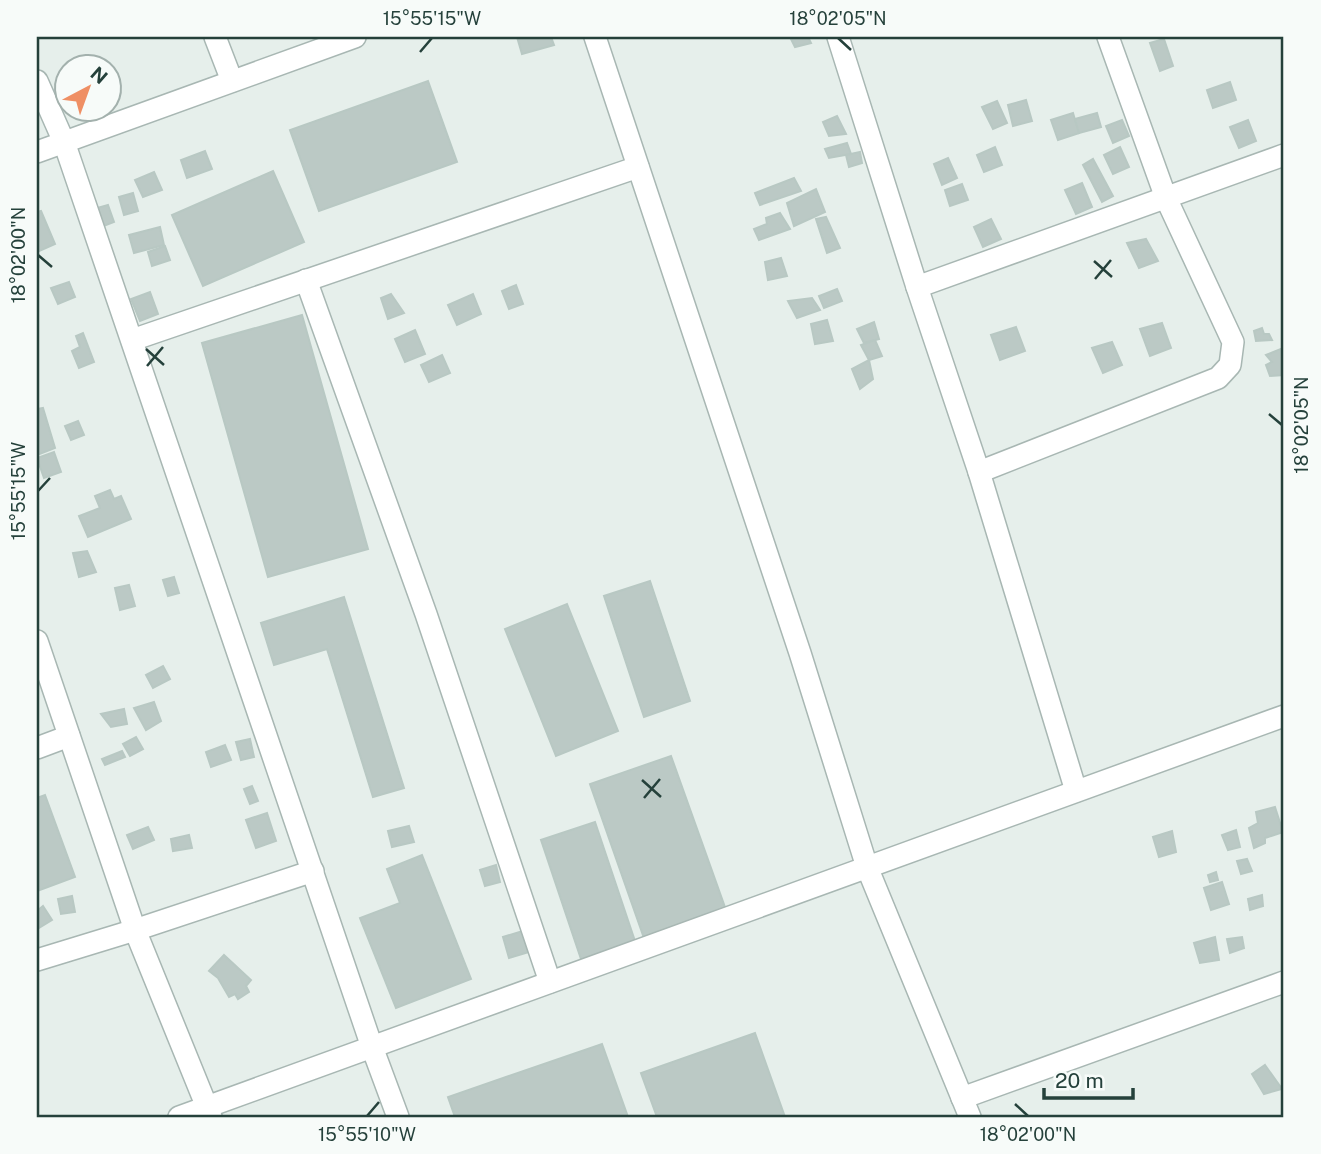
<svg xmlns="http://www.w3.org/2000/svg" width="1321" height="1154" viewBox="0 0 1321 1154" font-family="'Public Sans',sans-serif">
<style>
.building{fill:#bbc9c5;stroke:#b8c8c3;stroke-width:2}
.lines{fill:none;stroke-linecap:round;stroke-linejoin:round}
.minor-casing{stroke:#a8b7b3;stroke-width:24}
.minor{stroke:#fff;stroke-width:21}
.ticks{fill:none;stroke:#25413b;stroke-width:2.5}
.neatline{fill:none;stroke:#25413b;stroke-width:2.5}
.ticks-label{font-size:18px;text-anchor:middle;fill:#25413b}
</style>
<rect width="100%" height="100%" fill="#e6efeb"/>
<g class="building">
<polygon points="517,37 551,37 554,45 522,54"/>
<polygon points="790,37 808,37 811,43 795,47"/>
<polygon points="1164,39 1173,66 1160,71 1150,43"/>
<polygon points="428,81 457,162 319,211 290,130"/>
<polygon points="1230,82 1236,100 1213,108 1207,90"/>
<polygon points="1026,100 1032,121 1013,126 1008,105"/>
<polygon points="997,101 1007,123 993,129 982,107"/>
<polygon points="1073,113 1079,133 1058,140 1051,120"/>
<polygon points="1097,113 1101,127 1079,133 1075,119"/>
<polygon points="837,116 846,134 829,136 823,122"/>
<polygon points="1122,120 1129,136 1113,143 1106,126"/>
<polygon points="1248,120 1256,141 1239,148 1230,127"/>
<polygon points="847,143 851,154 829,158 825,149"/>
<polygon points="995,147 1002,165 984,172 977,155"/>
<polygon points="1120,147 1129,167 1113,174 1104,155"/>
<polygon points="205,151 212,169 187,178 181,160"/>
<polygon points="860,152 862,163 849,167 846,155"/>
<polygon points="948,158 957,178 942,185 934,164"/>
<polygon points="1093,159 1113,196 1102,202 1083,165"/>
<polygon points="273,171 304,242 203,286 172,215"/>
<polygon points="154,172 162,190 143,197 135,180"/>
<polygon points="794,178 801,191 760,205 755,193"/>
<polygon points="1082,183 1092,207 1076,214 1065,190"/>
<polygon points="962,184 968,200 950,206 945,190"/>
<polygon points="816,189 825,212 794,226 787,203"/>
<polygon points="133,193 138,211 124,215 119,197"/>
<polygon points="108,205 114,222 101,227 94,209"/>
<polygon points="41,211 55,244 37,252 37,212"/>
<polygon points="780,213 790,229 759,240 754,229 767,224 766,218"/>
<polygon points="826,217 840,248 827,253 816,219"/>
<polygon points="991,219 1001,239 983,247 974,227"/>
<polygon points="160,227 164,245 134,253 129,235"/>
<polygon points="1146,239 1158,261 1139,268 1127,243"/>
<polygon points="165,246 170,260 152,266 148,252"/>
<polygon points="781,258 787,276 768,280 765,262"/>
<polygon points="69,282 75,297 58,304 51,288"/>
<polygon points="516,285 523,304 509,309 502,291"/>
<polygon points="837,289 842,301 824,308 819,296"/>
<polygon points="150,292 158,314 140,321 131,299"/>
<polygon points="391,294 404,313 388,319 381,298"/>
<polygon points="473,294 481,314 457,325 448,305"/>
<polygon points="812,298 820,310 797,318 788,301"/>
<polygon points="302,315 368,549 268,577 202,343"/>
<polygon points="827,320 833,341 815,344 811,324"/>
<polygon points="874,322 879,339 864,343 857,329"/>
<polygon points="1162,323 1171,348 1150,356 1140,329"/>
<polygon points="1016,327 1025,351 1000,360 991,335"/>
<polygon points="1262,328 1264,334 1269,334 1272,340 1256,341 1254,331"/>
<polygon points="415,330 425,354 405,362 395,339"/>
<polygon points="83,333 94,362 79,368 72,351 80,347 76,336"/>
<polygon points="875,340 882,356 869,360 861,345"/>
<polygon points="1112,342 1122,365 1103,373 1092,348"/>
<polygon points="1281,349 1284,375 1270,376 1266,365 1272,362 1266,355"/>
<polygon points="442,355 450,373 429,382 421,365"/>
<polygon points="869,360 873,379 860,389 852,369"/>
<polygon points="43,408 55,448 37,455 37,409"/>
<polygon points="78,421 84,435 71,440 65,426"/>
<polygon points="54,452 61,472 44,478 37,458"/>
<polygon points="110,490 114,499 121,496 131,519 88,537 79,516 100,508 95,496"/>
<polygon points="87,551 96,572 79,577 73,553"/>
<polygon points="174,577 179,593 168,596 163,580"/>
<polygon points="650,581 690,701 644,717 604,596"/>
<polygon points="129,585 135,606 120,610 115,588"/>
<polygon points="344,597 404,788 373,797 327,649 274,665 261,623"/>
<polygon points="567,604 618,731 556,756 505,629"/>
<polygon points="163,666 170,679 153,688 146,675"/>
<polygon points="154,702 161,721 146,730 134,708"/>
<polygon points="124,709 127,724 111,727 101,714"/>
<polygon points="136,737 143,749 130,756 123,744"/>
<polygon points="250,739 254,757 241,760 236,742"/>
<polygon points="225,745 231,760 211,767 206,752"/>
<polygon points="122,751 125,757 105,765 102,759"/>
<polygon points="671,756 727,913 645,941 590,784"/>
<polygon points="252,786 258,801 250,804 244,789"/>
<polygon points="45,795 75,877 37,891 37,798"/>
<polygon points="1275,807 1283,832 1265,838 1265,843 1254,848 1249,828 1258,823 1256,812"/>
<polygon points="267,813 276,841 256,848 246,820"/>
<polygon points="595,822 636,944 582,962 541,840"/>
<polygon points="409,826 414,842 392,847 388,831"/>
<polygon points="148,827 154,840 133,849 127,835"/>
<polygon points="1236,830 1240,847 1228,850 1222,835"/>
<polygon points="1172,831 1176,852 1159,857 1153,837"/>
<polygon points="189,835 192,848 173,851 171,839"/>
<polygon points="422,855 471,979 396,1008 360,918 400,903 387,869"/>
<polygon points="1247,859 1252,871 1241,874 1237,861"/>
<polygon points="496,865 500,882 485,886 480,870"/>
<polygon points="1216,872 1218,880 1210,882 1208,875"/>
<polygon points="1222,882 1229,904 1211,910 1204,888"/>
<polygon points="1262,895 1263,906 1250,910 1248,899"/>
<polygon points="72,896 75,912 61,914 58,899"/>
<polygon points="43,906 52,920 39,928 37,925 37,911"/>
<polygon points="526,930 532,951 509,958 503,937"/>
<polygon points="1215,937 1219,960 1200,963 1194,943"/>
<polygon points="1242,937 1244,948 1230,953 1227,939"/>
<polygon points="224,955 251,980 246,986 249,992 238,999 235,994 229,997 218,978 209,971"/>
<polygon points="755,1033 785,1117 657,1117 641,1073"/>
<polygon points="602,1044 628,1117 455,1117 448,1097"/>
<polygon points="1265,1065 1282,1089 1264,1094 1252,1074"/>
</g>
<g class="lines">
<defs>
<g id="minor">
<polyline points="215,37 232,81"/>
<polyline points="595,37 800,653 867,867 970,1117"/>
<polyline points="838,37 917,287 979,472 1076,791"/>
<polyline points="37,81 64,142 372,1047 398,1117"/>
<polyline points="37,152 355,37"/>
<polyline points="306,280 426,614 550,982"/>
<polyline points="917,287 1284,155"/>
<polyline points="132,340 638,167"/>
<polyline points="979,472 1218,378 1230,365 1233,342 1166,198 1108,37"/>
<polyline points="37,641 135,930 211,1117"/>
<polyline points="37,748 69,736"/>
<polyline points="37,960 135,930 313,871"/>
<polyline points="962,1098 1284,982"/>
<polyline points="179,1117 1284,716"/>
</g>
</defs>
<use href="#minor" class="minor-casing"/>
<use href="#minor" class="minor"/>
</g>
<path class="ticks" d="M838 38 851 50M420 52 432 38M38 255 52 267M1094 261 1112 277M1095 279 1111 260M146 349 164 365M147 366 163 347M1269 414 1282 425M38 491 50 478M642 780 661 797M644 798 660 779M1015 1104 1028 1116M367 1116 379 1102"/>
<rect width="1321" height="1154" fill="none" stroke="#f7fbf9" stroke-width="77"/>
<g transform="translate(88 88) rotate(41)"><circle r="33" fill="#f7fbf9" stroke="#a3b1ad" stroke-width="2"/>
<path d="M0-5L12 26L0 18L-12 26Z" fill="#ef8f64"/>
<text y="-10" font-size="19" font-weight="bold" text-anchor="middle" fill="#25413b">N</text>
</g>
<path d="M1044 1088v10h89v-10" fill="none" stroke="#25413b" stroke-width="3.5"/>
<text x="1055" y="1088" font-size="21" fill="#25413b" stroke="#f7fbf9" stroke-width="5" paint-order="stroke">20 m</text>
<rect x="38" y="38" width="1244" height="1078" class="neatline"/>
<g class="ticks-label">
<text x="432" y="25">15°55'15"W</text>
<text x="838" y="25">18°02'05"N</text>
<text transform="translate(19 255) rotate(-90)" y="6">18°02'00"N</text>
<text transform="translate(1302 425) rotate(-90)" y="6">18°02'05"N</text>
<text transform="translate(19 491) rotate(-90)" y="6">15°55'15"W</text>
<text x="367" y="1141">15°55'10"W</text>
<text x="1028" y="1141">18°02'00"N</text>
</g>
</svg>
